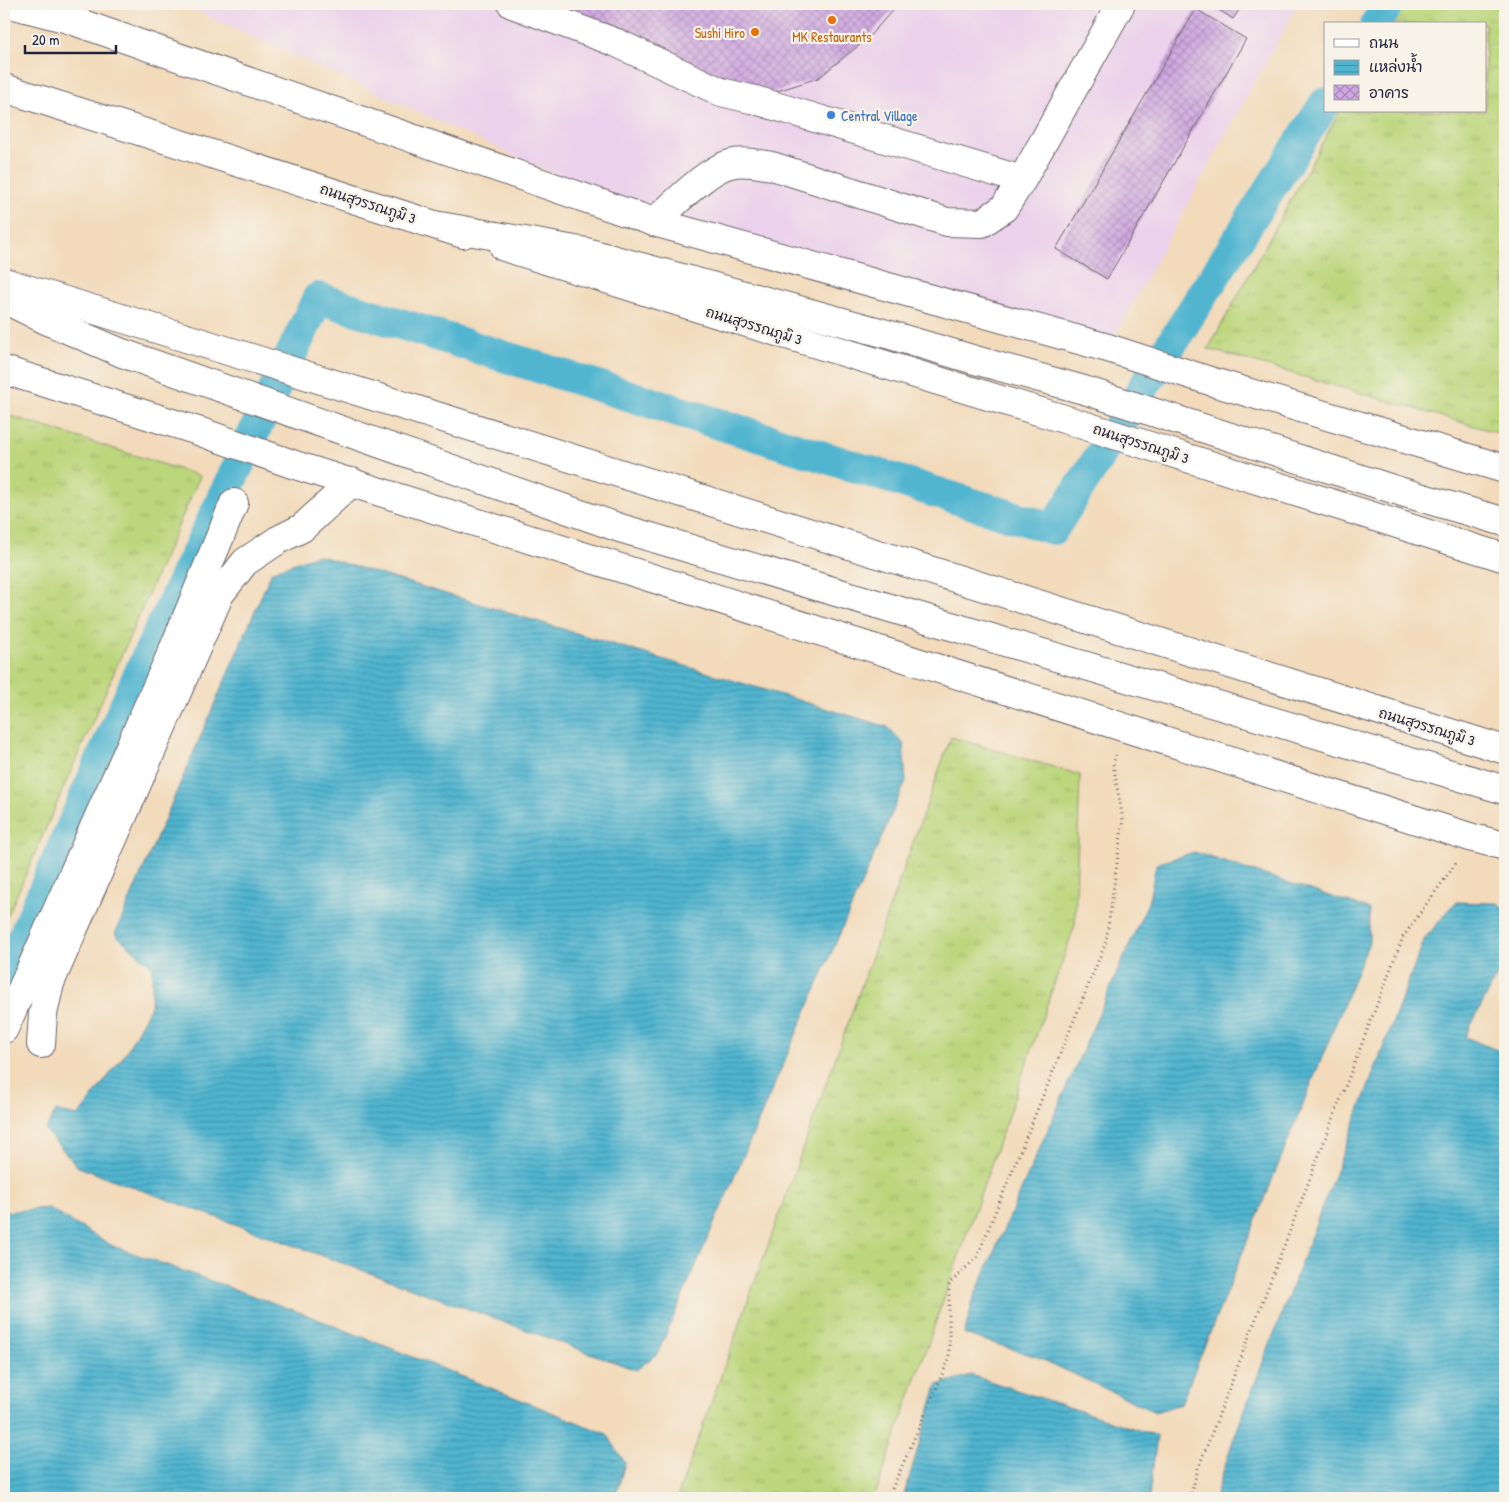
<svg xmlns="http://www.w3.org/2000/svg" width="1509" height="1502" viewBox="0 0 1509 1502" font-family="'Patrick Hand','Playpen Sans Thai',sans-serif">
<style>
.built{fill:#ebd1eb}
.grass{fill:url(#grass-tufts);stroke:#6f7c5c}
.water{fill:url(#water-rules);stroke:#3a6c86}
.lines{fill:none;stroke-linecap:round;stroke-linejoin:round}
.canal{stroke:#51b5d0;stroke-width:32}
.building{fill:url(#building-cross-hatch)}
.minor-casing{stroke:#6b6267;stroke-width:30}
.major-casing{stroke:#6b6267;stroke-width:30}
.highway-casing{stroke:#6b6267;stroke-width:30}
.path{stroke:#6b6267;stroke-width:3;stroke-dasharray:1 4;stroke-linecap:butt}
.minor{stroke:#fff;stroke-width:28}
.major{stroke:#fff;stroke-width:28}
.highway{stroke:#fff;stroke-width:28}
.food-dot{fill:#e8710a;stroke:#f7f3e8;stroke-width:2}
.shop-dot{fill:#3f7fe0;stroke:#f7f3e8;stroke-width:2}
.labels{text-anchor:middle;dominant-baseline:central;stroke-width:4.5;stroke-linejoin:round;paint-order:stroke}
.food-label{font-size:14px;fill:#c56008;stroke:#f7f3e8;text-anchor:end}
.shop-label{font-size:14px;fill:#366cbe;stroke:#f7f3e8;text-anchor:start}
.street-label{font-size:14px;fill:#22223b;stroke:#f7f3e8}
</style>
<defs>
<pattern id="grass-tufts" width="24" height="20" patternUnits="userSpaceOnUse" patternTransform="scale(1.25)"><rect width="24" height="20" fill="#bcd67c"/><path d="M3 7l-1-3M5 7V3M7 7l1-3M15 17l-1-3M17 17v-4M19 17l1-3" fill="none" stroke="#a1b76c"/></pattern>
<pattern id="water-rules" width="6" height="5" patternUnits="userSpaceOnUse" patternTransform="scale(1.25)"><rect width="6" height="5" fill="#51b5d0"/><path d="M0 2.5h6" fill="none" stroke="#4393aa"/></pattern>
<pattern id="building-cross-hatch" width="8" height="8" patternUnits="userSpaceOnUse" patternTransform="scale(1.25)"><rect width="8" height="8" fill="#cfa6e1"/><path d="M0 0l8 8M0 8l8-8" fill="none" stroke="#a887b8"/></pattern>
</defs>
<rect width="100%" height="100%" fill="#f7f3e8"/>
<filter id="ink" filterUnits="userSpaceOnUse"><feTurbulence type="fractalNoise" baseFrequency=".02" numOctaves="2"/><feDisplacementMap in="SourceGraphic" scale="10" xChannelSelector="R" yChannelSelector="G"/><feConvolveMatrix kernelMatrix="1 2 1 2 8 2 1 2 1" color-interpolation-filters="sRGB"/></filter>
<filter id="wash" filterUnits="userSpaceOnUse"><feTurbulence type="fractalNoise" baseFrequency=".0096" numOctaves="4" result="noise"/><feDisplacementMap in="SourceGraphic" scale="20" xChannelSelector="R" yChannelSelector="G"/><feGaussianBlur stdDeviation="1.12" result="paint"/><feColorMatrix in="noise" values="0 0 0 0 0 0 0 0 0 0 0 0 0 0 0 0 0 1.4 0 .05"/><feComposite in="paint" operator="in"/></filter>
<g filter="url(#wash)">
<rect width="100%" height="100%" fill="#f2daba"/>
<polygon class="built" points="181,4 1298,4 1108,348 671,227"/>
<g class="grass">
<polygon points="1400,4 1505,4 1505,435 1208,349 1340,111 1485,111 1485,24 1389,24"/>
<polygon points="4,414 200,476 4,924"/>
<polygon points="951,737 1080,775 1075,925 874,1498 677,1498"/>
</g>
<g class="water">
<polygon points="317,555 888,727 903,743 906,781 658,1353 636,1370 78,1167 45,1130 56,1111 78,1116 125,1054 151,1006 153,967 115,934 272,571"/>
<polygon points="1194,852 1369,909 1369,942 1181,1404 1155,1412 1037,1357 964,1334 974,1297 1149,900 1156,864"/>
<polygon points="1456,902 1498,903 1505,909 1505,960 1465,1037 1505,1053 1505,1498 1215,1498 1232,1443 1425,938"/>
<polygon points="48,1208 113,1246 302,1313 607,1434 625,1463 615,1498 4,1498 4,1212"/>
<polygon points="971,1375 1157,1436 1149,1498 903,1498 937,1385"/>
</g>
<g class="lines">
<g class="canal">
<polyline points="1376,24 1388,4"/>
<polyline points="4,981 139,674 318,298 1053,529 1325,103"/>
</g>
</g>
<g id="blocks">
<g class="building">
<polygon points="546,4 898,4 867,39 818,78 771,93 727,88"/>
<polygon points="1210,4 1243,4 1233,19"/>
<polygon points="1196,9 1246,39 1107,279 1056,249"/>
</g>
</g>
</g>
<g filter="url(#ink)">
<use href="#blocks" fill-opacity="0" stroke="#6b6267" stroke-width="1"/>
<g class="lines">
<defs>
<g id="minor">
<polyline points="10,4 68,19 654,222 1108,348 1213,382 1505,469"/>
<polyline points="512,4 617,43 721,92 755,100 1022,180"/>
<path d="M654 222C674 205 706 170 730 164 744 160 758 164 772 166L947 222 982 223 1004 208 1022 180 1121 4"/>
<polyline points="4,370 201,432 295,465 1473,838 1505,846"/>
<polyline points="4,1029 173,650 234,503"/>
<polyline points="41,1044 43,1014 50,983 220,594 245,562 278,540 302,528 352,482"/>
</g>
<g id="major">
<polyline points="4,88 463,234"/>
<polyline points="504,247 711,312 1064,419 1505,558"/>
<polyline points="4,282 251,358 1505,750"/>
</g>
<g id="highway">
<polyline points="440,226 586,252 887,334 975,360 1084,390 1402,492 1505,522"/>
<polyline points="4,299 50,322 122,353 620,528 1505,790"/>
</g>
</defs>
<use href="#minor" class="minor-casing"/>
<use href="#major" class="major-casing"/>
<use href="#highway" class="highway-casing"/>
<g class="path">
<polyline points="888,1498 949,1359 949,1284 977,1257 1106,942 1123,820 1113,764 1116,755"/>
<polyline points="1190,1498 1198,1469 1403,937 1456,863"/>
</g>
<use href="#minor" class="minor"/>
<use href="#major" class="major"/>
<use href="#highway" class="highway"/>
</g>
</g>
<g class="food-dot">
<circle cx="832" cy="20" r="5"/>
<circle cx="755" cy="32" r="5"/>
</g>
<circle class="shop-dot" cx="831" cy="115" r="5"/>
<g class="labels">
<g class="food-label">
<text x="745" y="32">Sushi Hiro</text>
<text x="832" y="36" text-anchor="middle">MK Restaurants</text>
</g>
<g class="shop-label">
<text x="841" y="115">Central Village</text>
</g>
<g class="street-label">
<text transform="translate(368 203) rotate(18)">ถนนสุวรรณภูมิ 3</text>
<text transform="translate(754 325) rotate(17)">ถนนสุวรรณภูมิ 3</text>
<text transform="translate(1141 443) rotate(18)">ถนนสุวรรณภูมิ 3</text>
<text transform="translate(1427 726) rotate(17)">ถนนสุวรรณภูมิ 3</text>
</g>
</g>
<rect width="1509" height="1502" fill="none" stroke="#f7f3e8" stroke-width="20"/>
<rect x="1324" y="22" width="162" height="90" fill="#f7f3e8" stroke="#a29fa3"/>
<rect x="1334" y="39" width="25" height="8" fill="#ffffff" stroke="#a29fa3"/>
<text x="1369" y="48" font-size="15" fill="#22223b">ถนน</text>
<rect x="1334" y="60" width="25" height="15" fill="url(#water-rules)" stroke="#a29fa3"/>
<text x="1369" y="72" font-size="15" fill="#22223b">แหล่งน้ำ</text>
<rect x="1334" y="85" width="25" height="15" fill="url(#building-cross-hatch)" stroke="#a29fa3"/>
<text x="1369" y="98" font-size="15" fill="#22223b">อาคาร</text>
<path d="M25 45v8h91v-8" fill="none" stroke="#22223b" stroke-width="2.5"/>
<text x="32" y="45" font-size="15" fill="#22223b" stroke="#f7f3e8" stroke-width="4" paint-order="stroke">20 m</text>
</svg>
